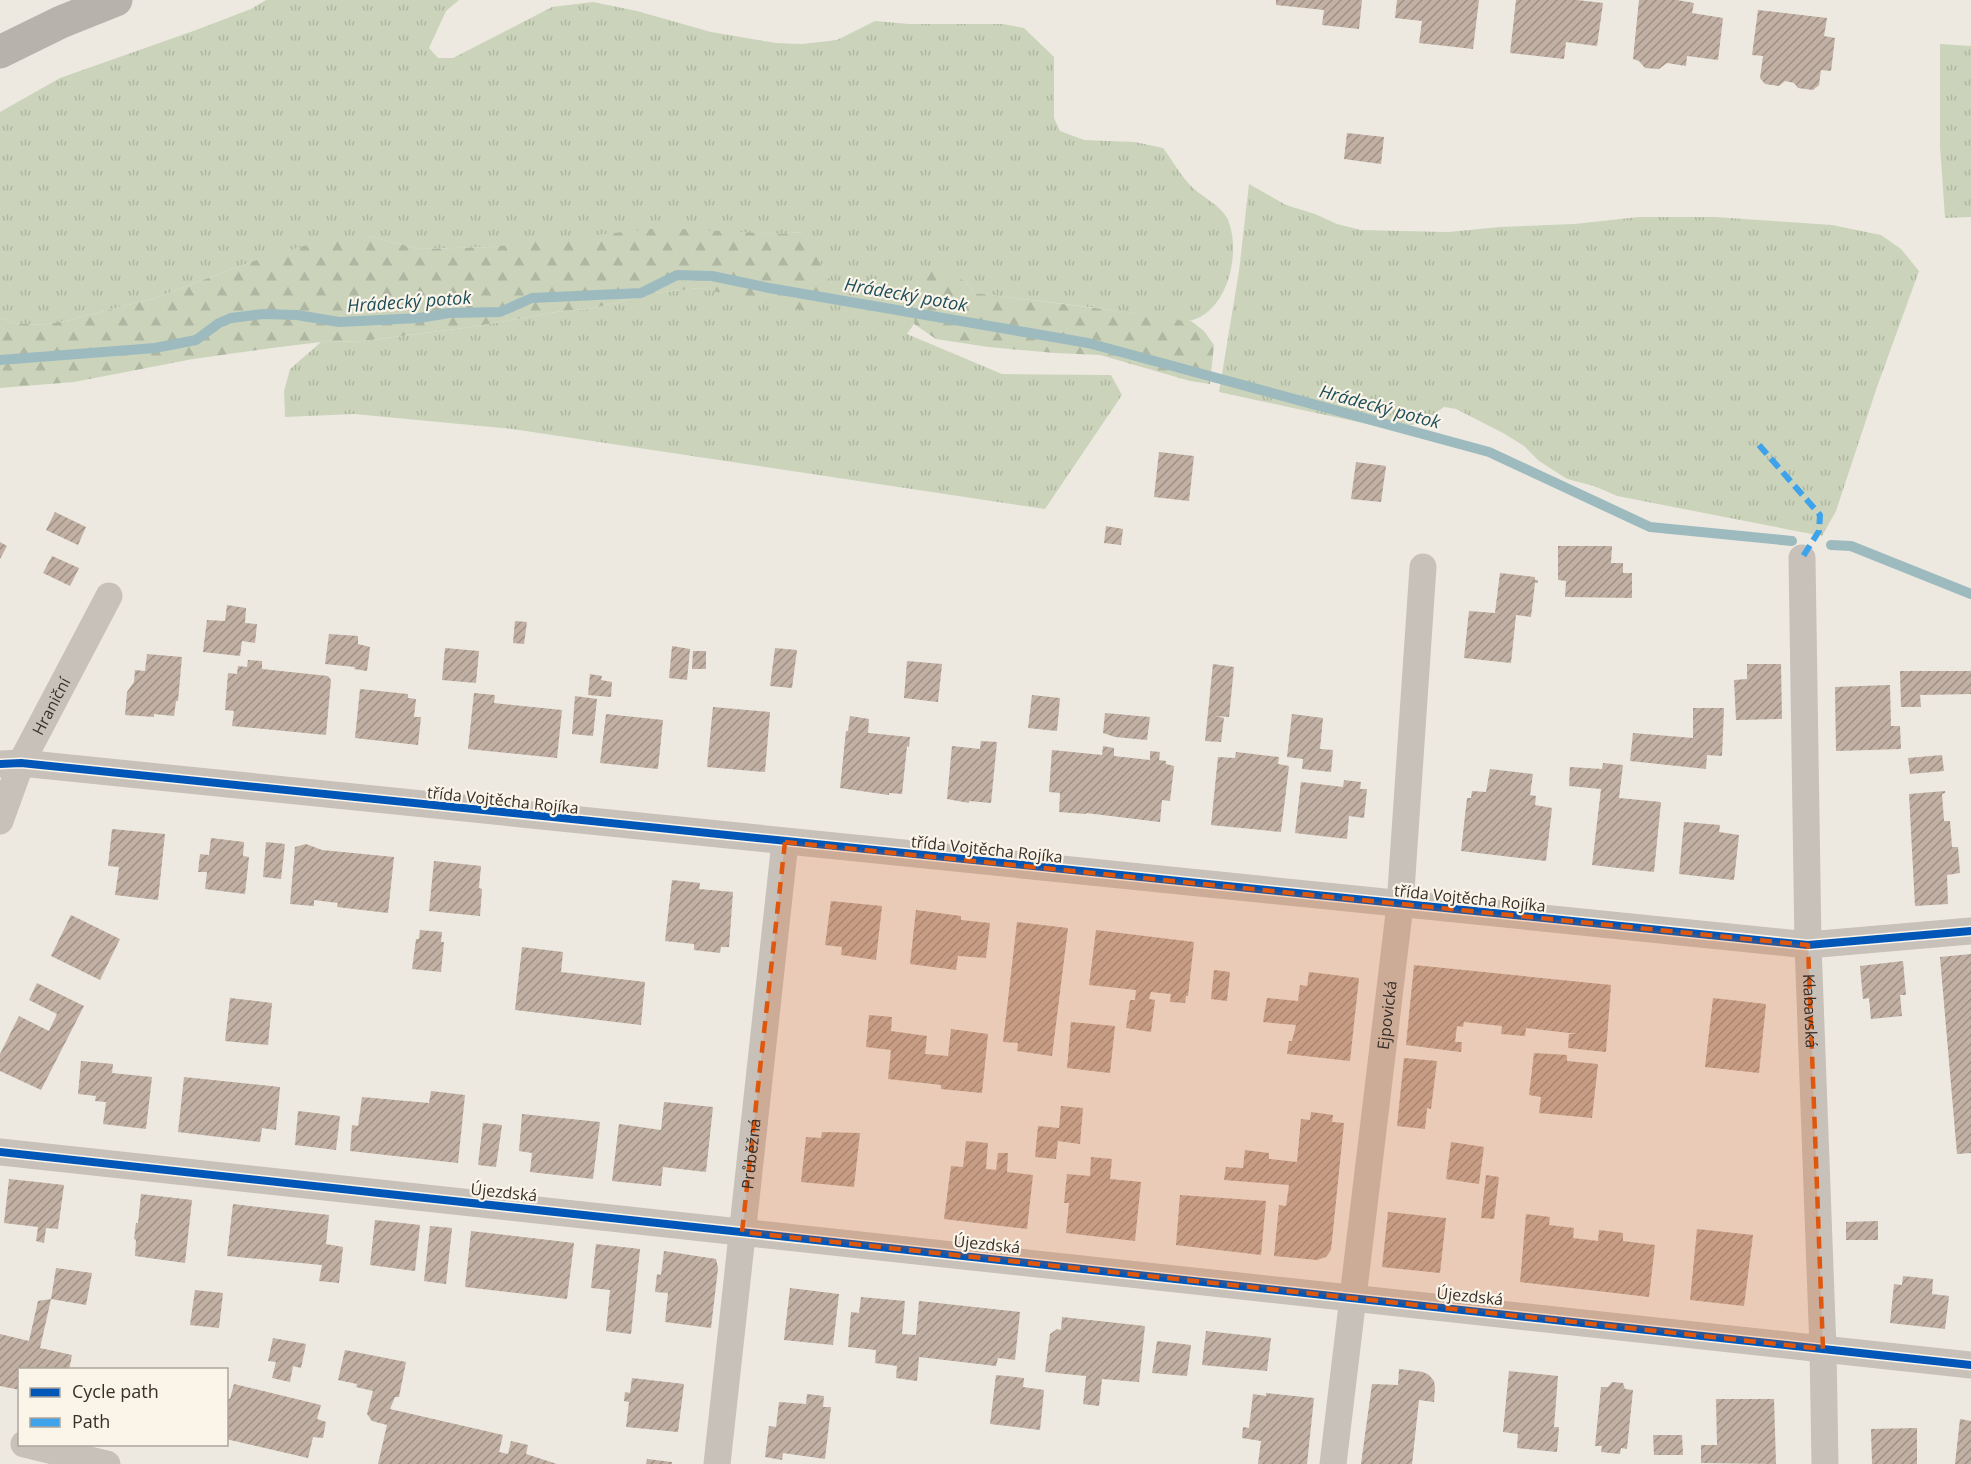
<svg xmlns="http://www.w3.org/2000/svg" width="1971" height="1464" viewBox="0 0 1971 1464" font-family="'Open Sans',sans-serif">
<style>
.grass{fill:url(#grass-tufts)}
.forest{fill:url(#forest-firs)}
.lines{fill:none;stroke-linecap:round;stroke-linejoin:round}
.stream{stroke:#9dbbbf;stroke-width:10}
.building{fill:url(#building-hatch)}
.street{stroke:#c7c1ba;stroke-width:27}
.secondary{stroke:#b7b2ab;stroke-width:33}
.quiet{stroke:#3fa3eb;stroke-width:6;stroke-dasharray:12 6;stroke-linecap:butt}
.cycleway-casing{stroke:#faf4e9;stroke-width:11}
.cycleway{stroke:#0057b8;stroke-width:8}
.marked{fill:#df570d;fill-opacity:0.2;stroke:#df570d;stroke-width:4.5;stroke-dasharray:12 8;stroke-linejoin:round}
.labels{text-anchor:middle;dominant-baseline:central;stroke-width:4.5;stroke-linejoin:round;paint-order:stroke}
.street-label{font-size:16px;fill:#382f28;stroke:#faf4e9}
.water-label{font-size:18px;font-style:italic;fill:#1d4e5a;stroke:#faf4e9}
</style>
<defs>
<pattern id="grass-tufts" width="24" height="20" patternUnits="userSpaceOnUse" patternTransform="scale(1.5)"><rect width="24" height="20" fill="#cbd4bb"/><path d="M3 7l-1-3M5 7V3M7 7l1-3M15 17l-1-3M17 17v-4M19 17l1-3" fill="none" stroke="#afb6a1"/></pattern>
<pattern id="forest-firs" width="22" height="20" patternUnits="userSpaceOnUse" patternTransform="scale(1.5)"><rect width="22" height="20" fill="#cbd4bb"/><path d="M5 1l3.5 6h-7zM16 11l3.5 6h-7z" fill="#afb6a1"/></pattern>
<pattern id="building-hatch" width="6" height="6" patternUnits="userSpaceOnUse" patternTransform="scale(1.5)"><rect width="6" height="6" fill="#c1b0a3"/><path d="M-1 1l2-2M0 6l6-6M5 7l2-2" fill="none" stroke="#9e9085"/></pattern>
</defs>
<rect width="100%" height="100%" fill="#ede9e1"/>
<g class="grass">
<path d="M266 0H459L446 11 429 48 438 58H453L552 7 593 2 637 11 711 32 776 43 802 44 837 40 875 21 909 24H1003L1024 28 1054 57V118L1060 131 1084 140 1135 142 1163 148C1173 161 1182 178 1193 188 1204 198 1220 205 1227 218 1242 249 1229 309 1193 320 1175 325 1144 314 1125 312 1075 305 1025 300 975 293L965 281 917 280 914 324 907 334 1002 374 1111 375 1122 395 1045 509 512 429 354 414 285 417 284 391 290 369 321 342 364 341 471 327 562 311 590 309 655 293 699 288 758 299 832 284 803 232 777 234 726 232 567 239 491 247 419 249 368 236 257 260 155 298 70 320 42 325 14 323 0 318V112L60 78 196 30 251 9Z"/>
<polygon points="1940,44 1971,46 1971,217 1945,218 1940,146"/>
<polygon points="1249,184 1286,205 1315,214 1337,224 1361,230 1448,232 1500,227 1574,224 1639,217 1715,217 1832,225 1881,235 1901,249 1919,271 1877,387 1836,511 1822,536 1617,496 1594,486 1567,479 1539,461 1524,446 1503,433 1456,409 1444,407 1420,423 1401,427 1381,427 1219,392 1239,271"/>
</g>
<g class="forest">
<polygon points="659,228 777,234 804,232 832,284 821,314 699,288 655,293 590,309 562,311 471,327 363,341 321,342 272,348 193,359 74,382 0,388 0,318 14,323 42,325 70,320 155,298 257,260 324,240 368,236 419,249 491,247"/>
<polygon points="924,267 965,281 975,293 1127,312 1172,320 1191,321 1204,331 1214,345 1210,384 1190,381 1100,355 1055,353 988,347 936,339 914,324 917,280"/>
</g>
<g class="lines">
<g class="stream">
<polyline points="0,360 155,348 196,340 219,323 231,318 263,314 297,315 339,322 419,318 449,313 500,312 532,298 641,293 677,275 712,276 769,288 1088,343 1489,452 1650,527 1792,541"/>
<polyline points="1831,545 1851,546 1971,594"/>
</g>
</g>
<g class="building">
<polygon points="1276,0 1362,0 1359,29 1322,25 1324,10 1276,5"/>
<polygon points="1397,0 1479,0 1473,49 1419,43 1422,21 1395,18"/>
<polygon points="1516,0 1577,0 1603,3 1597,46 1566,42 1564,59 1510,53"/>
<polygon points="1639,0 1677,0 1694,3 1692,13 1723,18 1718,60 1687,56 1686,66 1667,63 1659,69 1645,68 1639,61 1633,59"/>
<polygon points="1758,10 1827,18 1824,36 1835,38 1831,71 1821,70 1819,85 1813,90 1798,88 1794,83 1785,81 1779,86 1765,84 1760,78 1763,56 1752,55"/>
<polygon points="1347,133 1384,137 1381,164 1344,159"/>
<polygon points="1159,452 1194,456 1189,501 1154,497"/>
<polygon points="1356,462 1386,466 1381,502 1351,499"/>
<polygon points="55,512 86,527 78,545 46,530"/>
<polygon points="1106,526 1123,529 1121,545 1104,543"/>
<polygon points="0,542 7,546 0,559"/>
<polygon points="1558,546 1612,546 1611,563 1623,563 1623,573 1632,573 1632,598 1565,597 1566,581 1558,580"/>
<polygon points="52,556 79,568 70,586 43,573"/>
<polygon points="1500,573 1535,577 1535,580 1538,580 1538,583 1535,583 1531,617 1516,615 1511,663 1464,658 1469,611 1495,613"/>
<polygon points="227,605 246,608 245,623 257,624 255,643 242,641 240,656 203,652 207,620 225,621"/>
<polygon points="515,621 527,622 524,644 513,643"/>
<polygon points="329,634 358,636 358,644 370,647 367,671 354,669 355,667 325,664"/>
<polygon points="672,646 690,649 687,680 669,678"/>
<polygon points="445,648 479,651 476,683 442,680"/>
<polygon points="775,648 797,650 792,688 770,686"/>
<polygon points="693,651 706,651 706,669 692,669"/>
<polygon points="147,654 182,657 178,701 176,701 174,716 154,714 154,717 125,715 127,692 134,682 135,670 145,671"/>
<polygon points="248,660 262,661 262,669 328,676 331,680 326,735 232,726 234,711 225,710 228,673 237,674 238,666 247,667"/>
<polygon points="907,661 942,664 938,702 904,698"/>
<polygon points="1213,664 1234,667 1229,717 1215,716 1224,718 1221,742 1205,741"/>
<polygon points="1747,664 1781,664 1782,719 1736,720 1734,680 1747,679"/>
<polygon points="1900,671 1971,671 1971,694 1920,695 1921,707 1901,707"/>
<polygon points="590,674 602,676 601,680 612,682 611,697 588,695"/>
<polygon points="1890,685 1891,726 1900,726 1901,749 1836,751 1835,687"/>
<polygon points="360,689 408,694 408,698 416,699 414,717 421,717 418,745 355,738"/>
<polygon points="474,693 495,695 494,703 562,710 557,758 468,749"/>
<polygon points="1032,695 1060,698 1057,731 1028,728"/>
<polygon points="575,696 597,699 593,736 572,734"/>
<polygon points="713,707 770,712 765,772 707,767"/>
<polygon points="1693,708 1724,708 1722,756 1707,755 1706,769 1630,761 1633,733 1693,738"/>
<polygon points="1105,713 1150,717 1147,740 1115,737 1103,733"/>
<polygon points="606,714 663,720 658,769 600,763"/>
<polygon points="1292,714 1323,718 1320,749 1333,750 1331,772 1302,769 1303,759 1287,757"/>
<polygon points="850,716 869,719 868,733 910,737 909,747 907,746 902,794 889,793 889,795 840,788 846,731 848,731"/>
<polygon points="981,741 997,742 991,803 969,801 969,803 947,799 952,746 980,749"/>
<polygon points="1103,746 1114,748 1114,756 1150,760 1150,751 1160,752 1159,760 1166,761 1166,764 1174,766 1170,801 1162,800 1160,822 1086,813 1086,814 1059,812 1060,793 1049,792 1052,750 1102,755"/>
<polygon points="1236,752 1279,757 1278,764 1289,766 1281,832 1211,825 1218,757 1235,758"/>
<polygon points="1942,755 1944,771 1910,774 1908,758"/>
<polygon points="1603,763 1623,765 1619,798 1661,802 1654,872 1592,865 1601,789 1569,786 1570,767 1602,769"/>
<polygon points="1490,769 1533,774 1530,795 1536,796 1535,805 1552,808 1546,861 1461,851 1467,798 1471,798 1472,791 1486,792"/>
<polygon points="1344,780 1361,782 1360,789 1367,789 1364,818 1349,816 1347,839 1295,833 1301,782 1343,787"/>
<polygon points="1945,791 1945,793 1942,794 1944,821 1950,821 1952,847 1958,847 1960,873 1947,875 1948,904 1915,906 1909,794"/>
<polygon points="1684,822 1720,825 1719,832 1739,835 1734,880 1679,874"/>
<polygon points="112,829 165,834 158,900 115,895 119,867 108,866"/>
<polygon points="211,838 244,842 243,856 249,857 245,894 205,889 207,872 198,872 200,854 209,855"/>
<polygon points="266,842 285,844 281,879 263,877"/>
<polygon points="306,844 322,850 394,857 388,913 337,907 338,903 314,900 314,906 290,904 295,847"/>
<polygon points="434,861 481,866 479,888 482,889 480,916 429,911"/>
<polygon points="672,880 700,883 699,889 733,892 729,947 721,947 720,953 694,950 694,944 665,941"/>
<polygon points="831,901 882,906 876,960 841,955 842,947 825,945"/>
<polygon points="916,910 961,916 961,920 990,923 986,958 958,956 956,970 910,964"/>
<polygon points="71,915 120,939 100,980 51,956"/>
<polygon points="1017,922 1068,928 1052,1056 1017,1051 1018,1043 1003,1042"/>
<polygon points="420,930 442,932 441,942 444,942 441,972 412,969 416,939 419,939"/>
<polygon points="1096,930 1194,942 1188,996 1186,996 1185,1003 1170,1002 1171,994 1151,992 1149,999 1155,1000 1151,1032 1126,1028 1130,1000 1135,1000 1136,990 1089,985"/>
<polygon points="522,947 563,952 561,972 645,982 641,1025 515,1010"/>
<polygon points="1971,954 1971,1153 1957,1154 1940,957"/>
<polygon points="1903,961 1906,995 1900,995 1902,1016 1871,1019 1869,998 1863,999 1860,966"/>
<polygon points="1414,965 1611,985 1606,1052 1568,1048 1569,1034 1578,1034 1526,1028 1525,1036 1501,1034 1502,1026 1464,1022 1463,1027 1457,1026 1455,1042 1462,1042 1461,1052 1406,1045"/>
<polygon points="1214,970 1230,972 1227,1001 1211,999"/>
<polygon points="1309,972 1359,978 1350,1061 1287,1054 1289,1041 1292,1041 1296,1025 1263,1022 1267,998 1298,1001 1300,985 1307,986"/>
<polygon points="37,983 84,1006 41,1090 0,1071 0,1054 19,1016 49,1031 57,1014 29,1000"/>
<polygon points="230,998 272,1003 268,1045 225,1041"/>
<polygon points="1713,998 1766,1004 1759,1073 1705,1067"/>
<polygon points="869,1015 892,1017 891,1031 927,1036 925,1054 948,1056 951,1029 988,1034 982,1093 941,1089 941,1085 888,1079 891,1050 866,1047"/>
<polygon points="1071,1022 1115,1026 1110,1073 1067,1068"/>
<polygon points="1534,1053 1567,1055 1567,1061 1598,1064 1592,1118 1539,1113 1541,1097 1529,1095"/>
<polygon points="1404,1058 1437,1061 1431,1109 1427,1108 1425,1129 1397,1126"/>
<polygon points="81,1061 113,1064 112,1073 152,1077 146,1129 103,1124 106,1102 95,1101 96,1096 78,1094"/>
<polygon points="184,1077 280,1087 276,1130 262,1128 260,1142 178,1132"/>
<polygon points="431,1091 465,1095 458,1163 350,1151 352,1125 358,1126 362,1097 429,1103"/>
<polygon points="664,1102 713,1107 706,1172 663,1167 661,1186 612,1181 619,1124 661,1130"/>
<polygon points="1061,1106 1083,1108 1080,1144 1058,1141 1056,1159 1035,1157 1038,1126 1059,1128"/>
<polygon points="298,1111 340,1116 336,1150 295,1145"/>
<polygon points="1311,1112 1333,1115 1332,1122 1344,1123 1331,1250 1326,1257 1317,1260 1274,1256 1279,1205 1286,1206 1289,1185 1224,1180 1226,1167 1243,1168 1245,1150 1269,1153 1269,1159 1297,1162 1301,1119 1310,1120"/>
<polygon points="522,1114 600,1122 593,1179 530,1172 532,1153 519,1151"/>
<polygon points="483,1123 502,1125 496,1167 478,1165"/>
<polygon points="822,1132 860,1133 854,1187 801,1182 806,1137 821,1138"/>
<polygon points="966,1141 988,1143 986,1169 996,1170 998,1153 1008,1153 1007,1172 1033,1175 1027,1229 944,1219 951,1166 963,1167"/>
<polygon points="1451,1142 1484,1147 1479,1184 1446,1179"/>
<polygon points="1091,1157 1112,1159 1110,1179 1141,1182 1135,1241 1066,1233 1069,1203 1064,1203 1067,1174 1090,1176"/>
<polygon points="1486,1175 1499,1177 1494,1219 1481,1218"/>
<polygon points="9,1179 64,1185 58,1229 46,1228 44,1243 36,1241 38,1227 4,1223"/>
<polygon points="141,1194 192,1200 185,1263 135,1256 136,1240 134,1239 136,1223 138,1223"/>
<polygon points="1180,1195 1266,1201 1261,1255 1176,1245"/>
<polygon points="233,1204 329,1215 326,1244 343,1247 339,1283 319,1281 322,1265 227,1256"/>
<polygon points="1388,1212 1446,1218 1440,1273 1382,1267"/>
<polygon points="1526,1214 1550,1217 1549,1225 1574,1228 1573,1238 1598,1241 1599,1230 1623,1233 1623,1241 1655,1245 1649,1297 1520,1282"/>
<polygon points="375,1220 420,1225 415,1271 370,1265"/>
<polygon points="1878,1221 1878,1240 1846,1240 1846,1222"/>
<polygon points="430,1226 452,1228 446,1284 424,1281"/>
<polygon points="1697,1229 1753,1235 1744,1306 1690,1300"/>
<polygon points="471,1231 574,1243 567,1299 465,1287"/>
<polygon points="596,1244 640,1249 631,1334 606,1331 610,1290 591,1288"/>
<polygon points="664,1251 716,1259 718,1268 711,1328 665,1322 668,1293 655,1292 657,1274 661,1275"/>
<polygon points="56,1268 92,1273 86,1305 51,1299 40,1348 72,1355 69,1370 20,1370 20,1390 0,1386 0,1334 29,1341 38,1301 51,1299"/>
<polygon points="1903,1276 1933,1279 1932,1294 1949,1296 1945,1329 1890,1323 1894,1284 1902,1285"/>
<polygon points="790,1288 839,1294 833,1345 784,1340"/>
<polygon points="195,1290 223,1293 219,1328 190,1325"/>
<polygon points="861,1297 905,1301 902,1334 916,1335 919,1301 1020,1312 1015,1360 998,1358 996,1366 919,1357 917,1381 896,1378 897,1366 875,1363 876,1350 848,1347 851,1312 859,1313"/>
<polygon points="1062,1317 1145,1326 1139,1382 1102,1379 1099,1406 1083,1404 1086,1376 1045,1372 1050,1334 1057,1329 1061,1330"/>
<polygon points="1206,1331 1271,1338 1267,1371 1202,1365"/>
<polygon points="273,1338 306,1344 301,1368 293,1366 290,1382 272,1378 276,1362 268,1361"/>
<polygon points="1157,1341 1191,1345 1187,1376 1152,1373"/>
<polygon points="345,1350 406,1362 399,1397 395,1397 390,1409 503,1435 499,1452 508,1454 511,1441 528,1445 526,1454 557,1464 378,1464 387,1425 372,1421 367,1414 373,1391 356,1387 357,1384 338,1380"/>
<polygon points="1399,1369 1423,1372 1429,1375 1434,1381 1435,1388 1434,1402 1419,1400 1412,1464 1361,1464 1372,1384 1398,1385"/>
<polygon points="1509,1371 1558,1376 1554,1427 1559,1427 1557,1452 1517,1448 1518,1434 1503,1432"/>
<polygon points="996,1375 1024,1378 1023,1387 1044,1390 1040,1430 990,1424"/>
<polygon points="632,1378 684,1384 678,1432 626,1427 629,1402 624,1401 625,1392 630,1393"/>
<polygon points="1612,1382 1623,1383 1625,1389 1633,1390 1627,1449 1621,1448 1620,1454 1601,1452 1602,1446 1595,1446 1601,1387 1608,1387"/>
<polygon points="234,1384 321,1405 317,1419 326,1422 323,1438 313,1437 308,1458 226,1439 226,1398 230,1399"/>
<polygon points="1266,1393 1314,1398 1307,1464 1258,1464 1261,1441 1242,1438 1243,1427 1249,1428 1253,1394 1266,1396"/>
<polygon points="807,1394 824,1396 823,1407 831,1407 825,1459 783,1453 782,1460 765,1457 769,1426 776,1427 779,1402 806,1404"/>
<polygon points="1716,1399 1774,1399 1776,1464 1701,1463 1701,1445 1717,1445"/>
<polygon points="1960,1419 1971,1421 1971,1464 1955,1464"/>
<polygon points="1917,1428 1917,1464 1872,1464 1871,1429"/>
<polygon points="1653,1435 1682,1435 1683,1455 1654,1455"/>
<polygon points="647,1459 672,1462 672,1464 646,1464"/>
</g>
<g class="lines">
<g class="street">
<path id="s1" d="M1802 558 1808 945 1823 1349 1825 1464"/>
<polyline points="0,764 21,763 1808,945 1971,931"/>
<path id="s2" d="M0 821 21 763 109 596"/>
<polyline points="0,1152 1971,1365"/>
<polyline points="24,1444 107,1464"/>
<path id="s3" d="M717 1464 785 842"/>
<path id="s4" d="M1333 1464 1400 905 1423 567"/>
</g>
<polyline class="secondary" points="0,52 61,22 116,0"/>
<polyline class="quiet" points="1759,445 1820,515 1819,531 1802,558"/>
<defs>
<g id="cycleway">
<polyline points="0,764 21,763 1808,945 1971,931"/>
<polyline points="0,1152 1971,1365"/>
</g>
</defs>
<use href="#cycleway" class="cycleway-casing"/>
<use href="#cycleway" class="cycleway"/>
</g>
<path class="marked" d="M785 842 1808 945 1823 1349 742 1232Z"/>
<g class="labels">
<g class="street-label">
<text stroke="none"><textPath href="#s2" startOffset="126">Hraniční</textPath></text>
<text transform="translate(503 800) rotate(6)">třída Vojtěcha Rojíka</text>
<text transform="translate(987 849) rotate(6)">třída Vojtěcha Rojíka</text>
<text transform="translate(1470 898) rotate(6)">třída Vojtěcha Rojíka</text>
<text stroke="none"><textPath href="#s1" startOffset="453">Klabavská</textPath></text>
<text stroke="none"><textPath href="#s4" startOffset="452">Ejpovická</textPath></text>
<text stroke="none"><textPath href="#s3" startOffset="312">Průběžná</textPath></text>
<text transform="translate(504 1192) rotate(6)">Újezdská</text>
<text transform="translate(987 1244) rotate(6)">Újezdská</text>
<text transform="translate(1470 1296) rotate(6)">Újezdská</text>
</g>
<g class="water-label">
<text transform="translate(906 294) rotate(10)">Hrádecký potok</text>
<text transform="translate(409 301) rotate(-4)">Hrádecký potok</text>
<text transform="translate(1380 406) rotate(15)">Hrádecký potok</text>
</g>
</g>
<rect x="18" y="1368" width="210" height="78" fill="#faf4e9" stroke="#aca59c" stroke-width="1.5"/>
<rect x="30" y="1388" width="30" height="9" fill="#0057b8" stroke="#aca59c" stroke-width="1.5"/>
<text x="72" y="1398" font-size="18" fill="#382f28">Cycle path</text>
<rect x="30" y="1418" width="30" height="9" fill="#3fa3eb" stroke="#aca59c" stroke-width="1.5"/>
<text x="72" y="1428" font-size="18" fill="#382f28">Path</text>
</svg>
